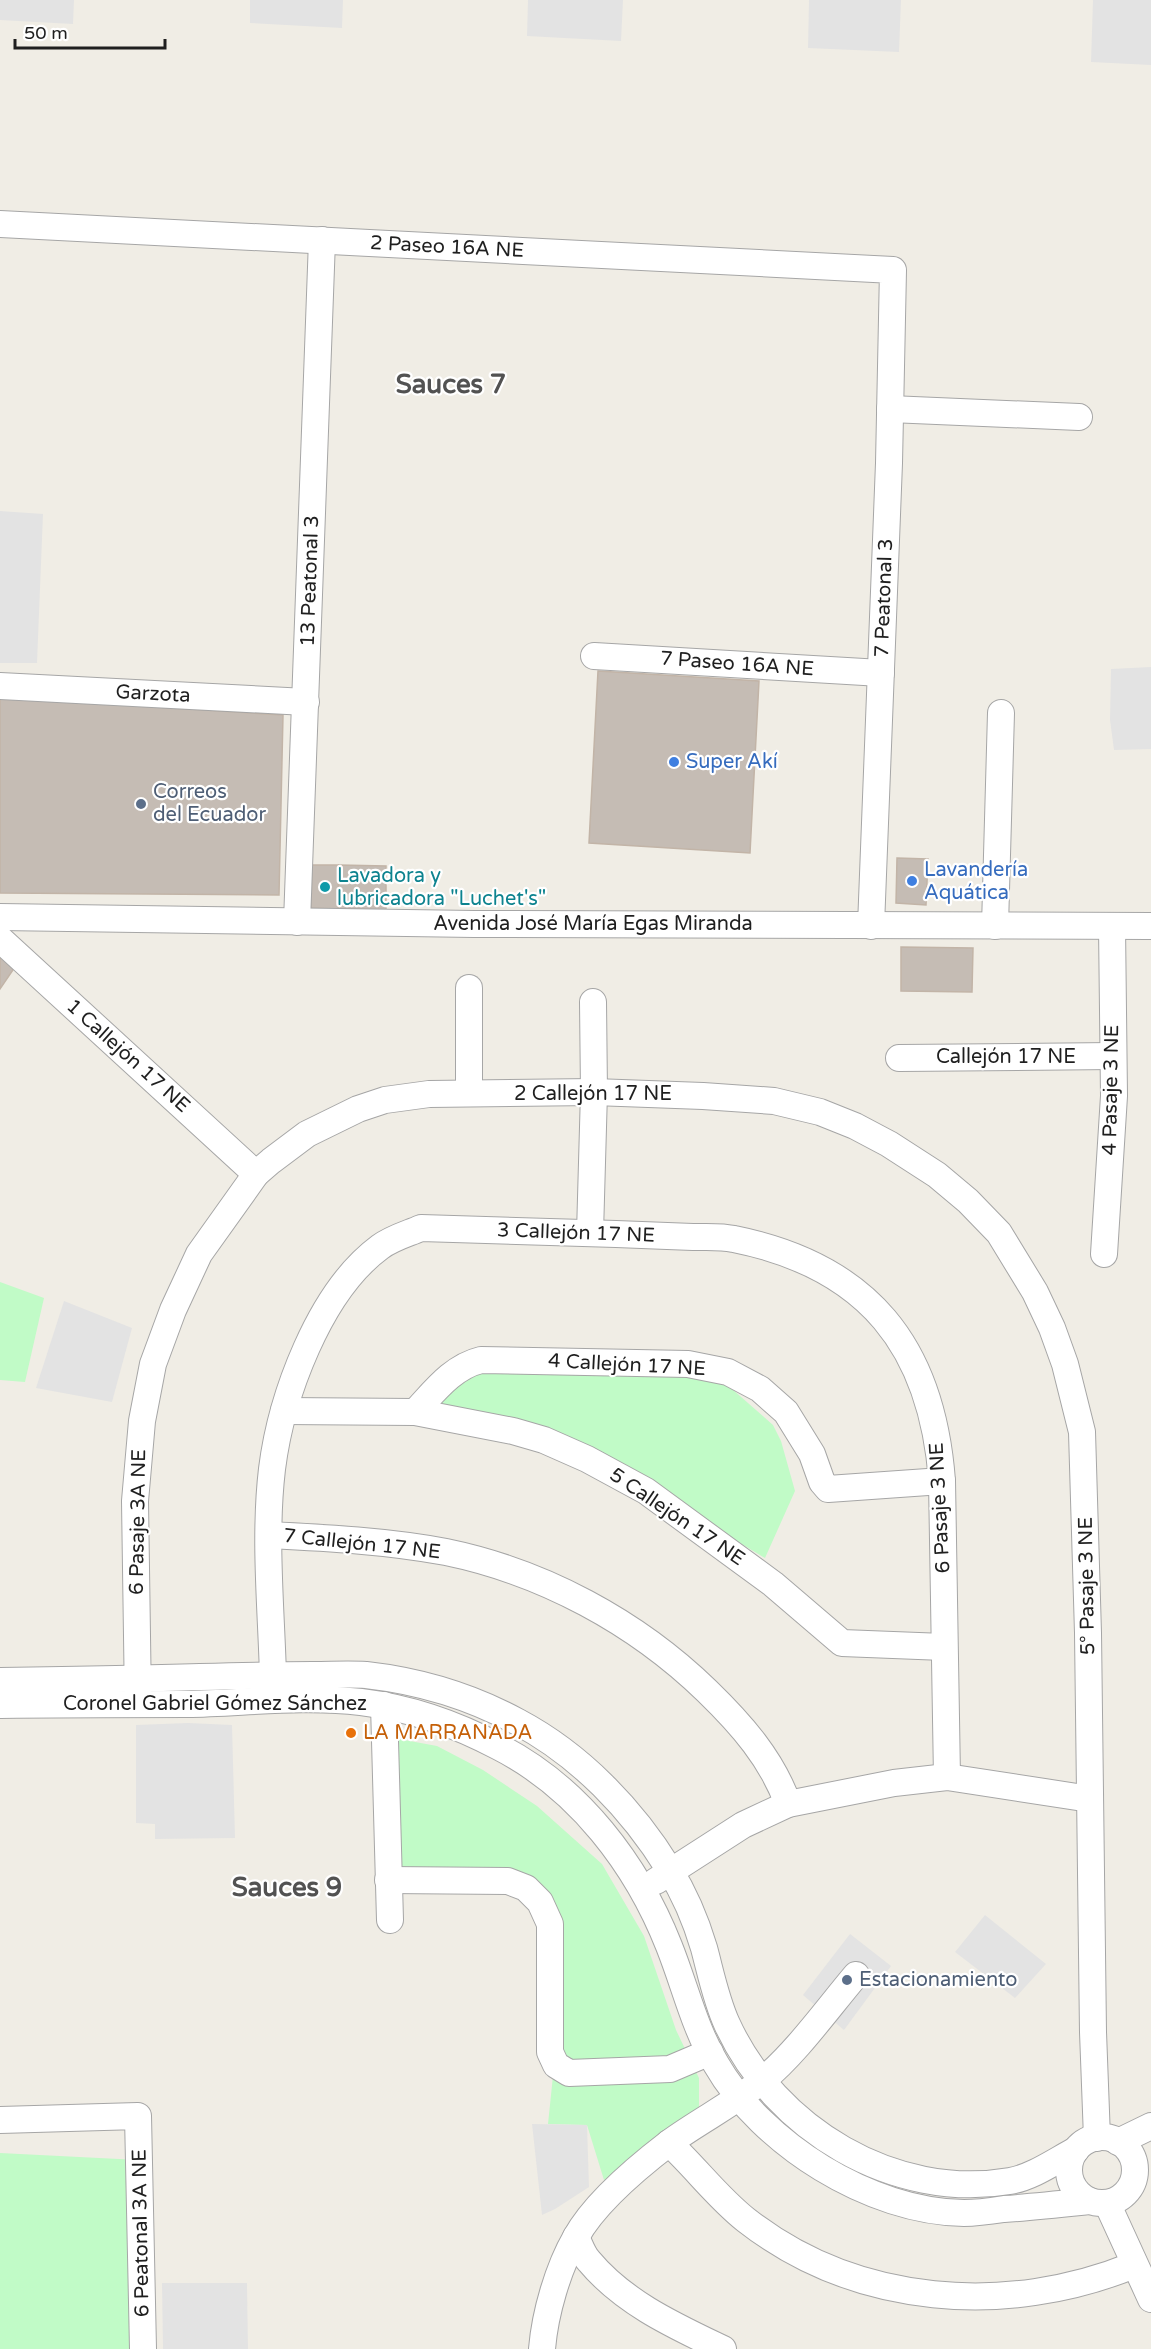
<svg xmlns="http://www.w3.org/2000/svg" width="1151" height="2349" viewBox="0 0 1151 2349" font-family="'Varela Round',sans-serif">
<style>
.park{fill:#c1fbc7}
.parking{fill:#e3e3e3}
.building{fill:#c5bcb4;stroke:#c2b4a7;stroke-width:1.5}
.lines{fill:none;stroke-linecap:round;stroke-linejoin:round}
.minor-casing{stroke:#a6a6a6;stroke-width:28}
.minor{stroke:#fff;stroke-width:26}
.shop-dot{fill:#3f7fe0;stroke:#fff;stroke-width:2}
.service-dot{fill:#5c6f8a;stroke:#fff;stroke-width:2}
.culture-dot{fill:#0f9aa8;stroke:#fff;stroke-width:2}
.food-dot{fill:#e8710a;stroke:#fff;stroke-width:2}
.labels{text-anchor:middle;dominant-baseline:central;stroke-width:4.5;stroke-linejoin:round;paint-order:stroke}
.street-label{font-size:20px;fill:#1f1f1f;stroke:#fff}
.shop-label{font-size:20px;fill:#366cbe;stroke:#fff;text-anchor:start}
.service-label{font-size:20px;fill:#4e5e75;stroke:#fff;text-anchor:start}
.culture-label{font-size:20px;fill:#0d838f;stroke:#fff;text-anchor:start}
.food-label{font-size:20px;fill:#c56008;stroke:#fff;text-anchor:start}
.district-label{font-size:26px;font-weight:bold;fill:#525252;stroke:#fff}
</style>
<rect width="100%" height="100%" fill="#f0ede5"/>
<g class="park">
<polygon points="0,1282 44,1298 25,1382 0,1380"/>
<polygon points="489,1370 703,1373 724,1382 773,1425 781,1441 795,1491 765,1558 634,1479 428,1413 453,1379"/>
<polygon points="399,1739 437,1746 483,1770 537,1806 602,1864 644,1936 676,2030 699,2078 699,2112 604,2180 587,2125 548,2124 562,1989 564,1936 533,1901 514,1895 458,1891 397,1878"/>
<polygon points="0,2153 139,2160 137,2349 0,2349"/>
</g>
<g class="parking">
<polygon points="0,0 74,0 73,24 0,20"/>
<polygon points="250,0 343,0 342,28 250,23"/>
<polygon points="528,0 623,0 621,41 527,36"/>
<polygon points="809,0 901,0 899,52 808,48"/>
<polygon points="1093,0 1151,0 1151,65 1091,62"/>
<polygon points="0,511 43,514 37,663 0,663"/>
<polygon points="1151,667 1151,749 1114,750 1110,720 1111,669"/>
<polygon points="64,1301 132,1328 112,1402 36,1388"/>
<polygon points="188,1723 232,1725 235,1838 155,1839 155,1824 136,1823 136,1725"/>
<polygon points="985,1915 1046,1964 1015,1998 955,1952"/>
<polygon points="850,1934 891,1966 844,2030 803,1995"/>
<polygon points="532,2124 587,2125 589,2187 555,2209 542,2215"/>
<polygon points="162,2283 247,2283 248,2349 163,2349"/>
</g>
<g class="building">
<polygon points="598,671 759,681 750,853 589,843"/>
<polygon points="0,697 283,715 279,895 0,893"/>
<polygon points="897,858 928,859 926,905 896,903"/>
<polygon points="312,865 339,865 338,909 311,908"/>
<polygon points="339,865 386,866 386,910 338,909"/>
<polygon points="901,947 973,948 972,992 901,991"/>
<polygon points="0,956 15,967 0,989"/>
</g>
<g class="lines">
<defs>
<g id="minor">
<polyline points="0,224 893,270 889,463 871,926"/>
<polyline points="890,409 1079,417"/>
<polyline points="594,656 881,673"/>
<polyline points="0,686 306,702"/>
<polyline points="0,917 474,924 1151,926"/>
<polyline points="297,922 322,240"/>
<polyline points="995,926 1001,713"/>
<polyline points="0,939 256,1174"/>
<polyline points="899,1058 1113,1056"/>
<polyline points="469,1093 469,988"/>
<polyline points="590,1233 594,1092 593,1002"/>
<polyline points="1104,1254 1114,1096 1112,926"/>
<polyline points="284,1411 415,1412 513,1431 544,1440 587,1459 646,1491 773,1584 842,1643 944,1647"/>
<path d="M415 1412C434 1392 452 1367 481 1360L688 1364 728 1372 760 1389 786 1412 812 1454 822 1482 828 1489 942 1481"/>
<path d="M269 1535C328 1538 387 1541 446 1552 543 1572 636 1622 707 1691 741 1724 772 1759 788 1804"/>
<path d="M273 1675C271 1607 264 1537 272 1469 281 1397 319 1292 380 1247 392 1238 407 1234 421 1228 486 1230 551 1232 616 1234 642 1235 667 1236 693 1237 706 1237 721 1236 734 1239 868 1266 932 1346 942 1481L947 1777"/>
<path d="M0 1681C67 1680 133 1679 200 1677 237 1676 275 1675 313 1675 331 1675 349 1674 366 1675 419 1681 472 1697 518 1722 580 1755 632 1809 669 1869 684 1893 696 1921 704 1948 711 1974 716 2000 727 2024 775 2129 894 2201 1010 2181 1033 2177 1055 2161 1076 2150"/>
<polyline points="138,1703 135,1501 142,1421 153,1364 173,1310 199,1254 256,1174 271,1161 307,1134 358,1109 385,1100 429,1094 594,1092 703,1096 774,1101 820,1112 855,1126 889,1144 937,1175 968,1201 999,1233 1035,1292 1052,1328 1065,1364 1082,1432 1088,1633 1093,2032 1097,2138"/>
<path d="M0 1705C62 1704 125 1704 187 1704 244 1703 304 1695 361 1702 410 1708 456 1724 499 1747 579 1788 637 1865 669 1946 685 1986 694 2027 716 2064 762 2144 870 2212 964 2213 977 2213 991 2211 1004 2209 1033 2207 1061 2204 1090 2201"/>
<polyline points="384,1705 390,1920"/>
<polyline points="388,1880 508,1881 526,1888 540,1902 550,1924 550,2052 556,2065 569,2073 670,2069 710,2052"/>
<polyline points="656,1881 743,1825 788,1804 894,1783 947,1777 1090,1799"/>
<polyline points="0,2120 138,2116 143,2349"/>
<circle cx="1102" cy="2170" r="33"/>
<polyline points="1118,2142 1151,2126"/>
<path d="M669 2143C696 2168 717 2197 746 2220 856 2306 1007 2317 1134 2265"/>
<polyline points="1107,2203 1151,2299"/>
<path d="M576 2237C580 2245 583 2255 589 2261 624 2303 675 2326 723 2349"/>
<path d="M542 2349C545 2313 558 2268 576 2237 594 2204 639 2166 669 2143 699 2121 733 2104 763 2080 796 2053 828 2008 856 1975"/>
</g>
</defs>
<use href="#minor" class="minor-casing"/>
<use href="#minor" class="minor"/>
</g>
<g class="shop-dot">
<circle cx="674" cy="762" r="6"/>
<circle cx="912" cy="881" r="6"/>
</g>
<g class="service-dot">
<circle cx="141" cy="804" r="6"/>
<circle cx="847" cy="1980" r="6"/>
</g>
<circle class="culture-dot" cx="325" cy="887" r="6"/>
<circle class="food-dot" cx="351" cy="1733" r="6"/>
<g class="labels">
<g class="street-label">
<text transform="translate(447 247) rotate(3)">2 Paseo 16A NE</text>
<text transform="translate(310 581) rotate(-88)">13 Peatonal 3</text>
<text transform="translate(884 598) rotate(-88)">7 Peatonal 3</text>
<text transform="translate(737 664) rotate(4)">7 Paseo 16A NE</text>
<text transform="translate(153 694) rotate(3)">Garzota</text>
<text x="593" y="924">Avenida José María Egas Miranda</text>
<text transform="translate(128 1056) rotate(42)">1 Callejón 17 NE</text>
<text x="1006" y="1057">Callejón 17 NE</text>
<text transform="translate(1111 1090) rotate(-89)">4 Pasaje 3 NE</text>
<text x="593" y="1094">2 Callejón 17 NE</text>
<text transform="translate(576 1233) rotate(2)">3 Callejón 17 NE</text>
<text transform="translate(627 1365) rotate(3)">4 Callejón 17 NE</text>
<text transform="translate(940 1508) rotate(-93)">6 Pasaje 3 NE</text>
<text transform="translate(677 1517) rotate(34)">5 Callejón 17 NE</text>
<text transform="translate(138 1522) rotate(-89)">6 Pasaje 3A NE</text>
<text transform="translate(362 1544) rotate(6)">7 Callejón 17 NE</text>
<text transform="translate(1087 1586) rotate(-91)">5° Pasaje 3 NE</text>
<text x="215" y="1704">Coronel Gabriel Gómez Sánchez</text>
<text transform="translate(141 2233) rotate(-91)">6 Peatonal 3A NE</text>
</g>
<g class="shop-label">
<text x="686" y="762">Super Akí</text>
<text x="924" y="870">Lavandería<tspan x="924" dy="23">Aquática</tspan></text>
</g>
<g class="service-label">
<text x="153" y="792">Correos<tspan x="153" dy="23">del Ecuador</tspan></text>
<text x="859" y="1980">Estacionamiento</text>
</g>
<g class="culture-label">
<text x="337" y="876">Lavadora y<tspan x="337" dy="23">lubricadora "Luchet's"</tspan></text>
</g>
<g class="food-label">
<text x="363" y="1733">LA MARRANADA</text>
</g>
<g class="district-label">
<text x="451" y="384">Sauces 7</text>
<text x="287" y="1887">Sauces 9</text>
</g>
</g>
<path d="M15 39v9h150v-9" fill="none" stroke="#1f1f1f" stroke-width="3"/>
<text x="24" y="39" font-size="18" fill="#1f1f1f" stroke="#ffffff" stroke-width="4.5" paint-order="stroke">50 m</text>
</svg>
